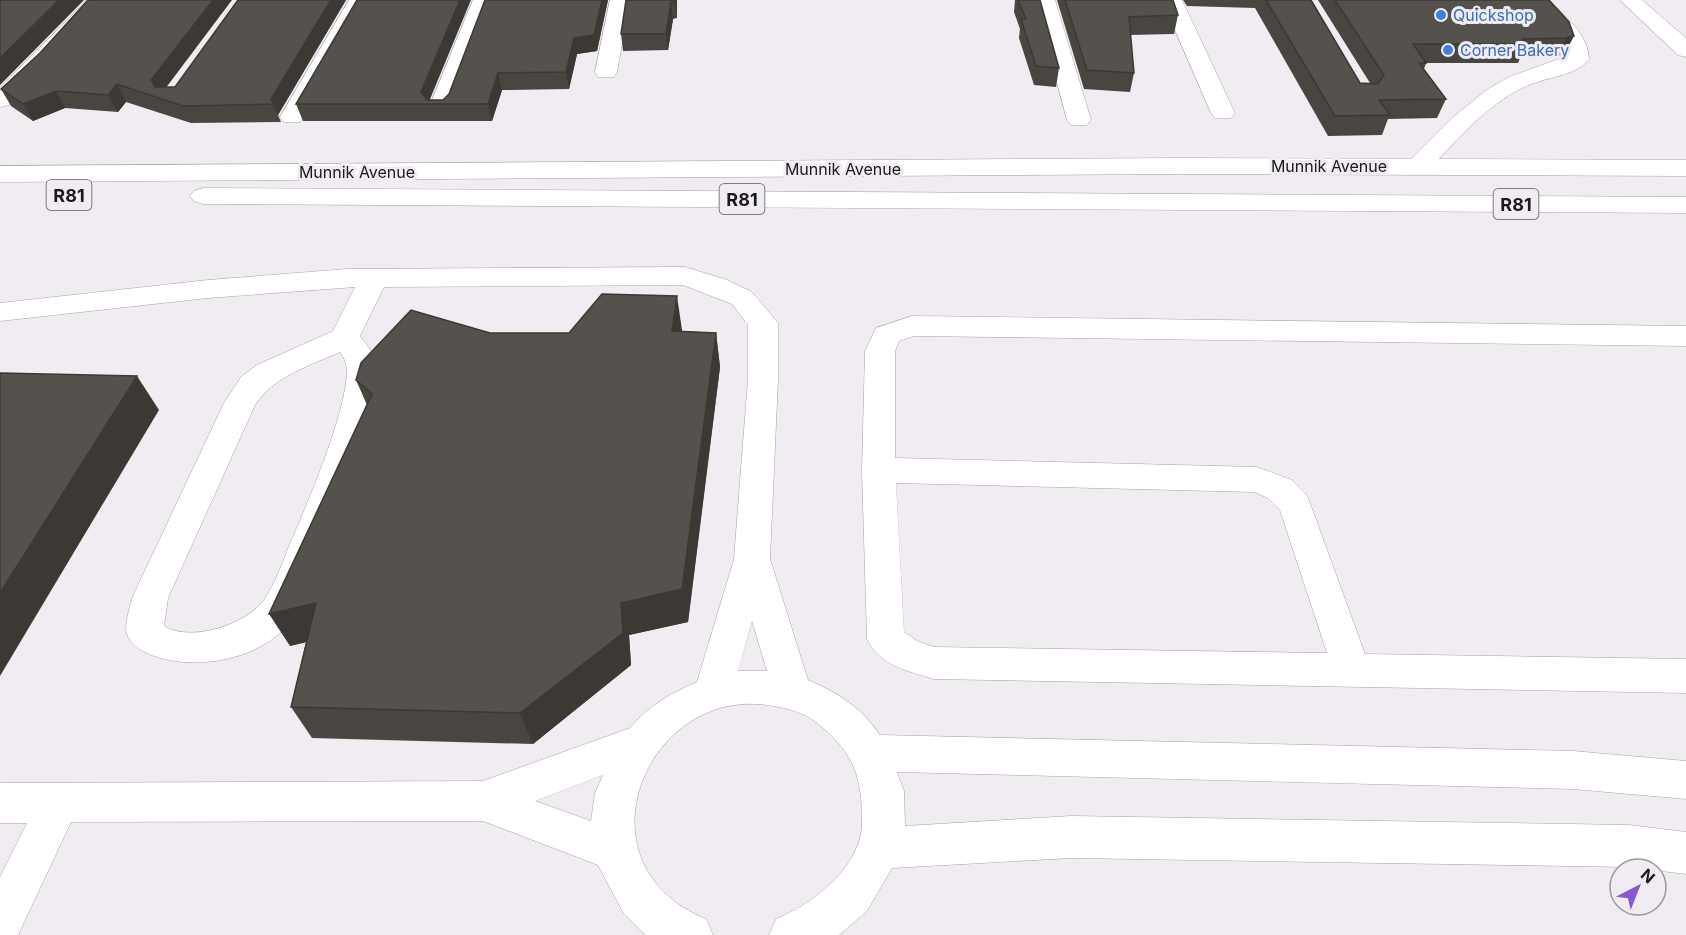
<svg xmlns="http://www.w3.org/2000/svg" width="1686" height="935" viewBox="0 0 1686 935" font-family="Inter,sans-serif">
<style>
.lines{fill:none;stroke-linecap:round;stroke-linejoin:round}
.minor-casing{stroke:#a6a2a7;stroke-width:1}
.major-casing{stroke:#a6a2a7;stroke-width:1}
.minor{fill:#fff;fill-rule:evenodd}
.major{fill:#fff;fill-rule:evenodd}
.wall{fill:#494641}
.shaded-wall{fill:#3c3935}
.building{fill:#55514c;stroke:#3c3935;stroke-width:1.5}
.shop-dot{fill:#3f7fe0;stroke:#f0ecf2;stroke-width:2}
.labels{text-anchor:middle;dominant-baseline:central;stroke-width:6;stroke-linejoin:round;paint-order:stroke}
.far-shop-label{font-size:16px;fill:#366cbe;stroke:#f0ecf2;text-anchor:start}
.far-street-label{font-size:16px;fill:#1a191b;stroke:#f0ecf2}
.shield{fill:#f0ecf2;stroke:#5a585c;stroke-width:1.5}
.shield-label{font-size:18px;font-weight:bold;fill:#1a191b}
</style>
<rect width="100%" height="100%" fill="#f0ecf2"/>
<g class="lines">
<defs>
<g id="minor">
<polygon points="87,0 108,0 48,68 9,105 0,107 0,88"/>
<polygon points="349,0 369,0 300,122 284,122 280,117"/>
<polygon points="473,0 493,0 452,110 448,115 432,115 428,110"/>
<polygon points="610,0 630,0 617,72 614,77 598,77 595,72"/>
<polygon points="1035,0 1055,0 1091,120 1087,125 1071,125 1067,120"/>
<polygon points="1162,0 1182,0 1235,113 1231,118 1215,118 1211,113"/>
<path d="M1525 0H1547C1565 16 1588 33 1589 59 1579 74 1551 77 1534 83 1490 99 1459 139 1427 171L1418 174 1409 171 1405 166 1409 161 1452 118 1488 89 1509 77 1567 56 1561 37Z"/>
<polygon points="1620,0 1642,0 1686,38 1686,57 1678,55"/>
<path d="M685 267 727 280 752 292 778 323V379L770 559 808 680C838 693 861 707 880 735L1573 751 1686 761V799L1573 789 897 772 904 791 905 826 1071 816 1629 825 1686 832V874L1629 867 1071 858 892 868 867 911 839 935H769L776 919C813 904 862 867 862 822 862 778 855 755 821 726 805 712 787 708 767 705 646 688 572 864 706 919L713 935H646L624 914 598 865 483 821 71 822 18 935H0V877L27 823H0V783L483 781 630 728C648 706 671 693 697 682L734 559 748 379V325L732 304 683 285 384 287 360 336C368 346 377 359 377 372 377 414 310 602 282 631 251 661 194 670 154 656 143 652 131 646 127 634 124 624 130 608 132 598L224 403 241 377 257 365 333 331 355 287 208 298 0 321V303L208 280 347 269ZM340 352C345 358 347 365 347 373 344 419 308 502 289 546 282 564 275 584 264 600 247 624 191 643 164 626L168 598 255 405C274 376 309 366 340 352ZM752 621 767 671H738ZM603 775 595 793 591 821 535 801Z"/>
<path d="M912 316 1686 326V346L914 336 899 341 895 351V458L1257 467 1292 480 1307 495 1365 654 1686 659V693L934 679C908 671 880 666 867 639L862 470 865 351 876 328ZM896 483 1254 492 1268 498 1280 510 1327 653 934 647 917 641 904 632Z"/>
</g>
<g id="major">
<polygon points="1178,158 1686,160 1686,176 1178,174 0,182 0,166"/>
<polygon points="203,188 1686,197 1686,213 203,204 194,201 190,196 194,191"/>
</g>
</defs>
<use href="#minor" class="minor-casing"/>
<use href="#major" class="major-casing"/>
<use href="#minor" class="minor"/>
<use href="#major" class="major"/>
</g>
<g class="wall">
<polygon points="346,0 278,115 281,122 191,123 126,102 118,112 65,108 33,121 11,106 1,89 40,53 166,87 175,87"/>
<polygon points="485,0 608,0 597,51 577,54 569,89 502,90 492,121 303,121 296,104 443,100 449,94"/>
<polygon points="626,0 677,0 677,18 673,19 668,50 623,51 621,34"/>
<polygon points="1015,0 1040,0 1059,68 1056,87 1034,85 1019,38 1020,29 1014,12"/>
<polygon points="1057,0 1173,0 1178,15 1174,34 1130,35 1134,73 1130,92 1084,89"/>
<polygon points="1183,0 1311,0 1360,83 1370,83 1318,0 1549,0 1569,22 1564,55 1557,57 1520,58 1518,63 1426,63 1424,69 1446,99 1437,118 1388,119 1382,135 1328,136 1255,8 1187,6"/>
<polygon points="682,330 682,331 716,333 720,367 688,622 629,635 631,665 533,744 312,738 291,707 306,642 290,646 367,405 356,380 490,333 569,333"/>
</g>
<g class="shaded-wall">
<polygon points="59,0 84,0 0,85 0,58"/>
<polygon points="213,0 232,0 159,97 151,80"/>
<polygon points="331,0 346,0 278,115 271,99"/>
<polygon points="460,0 471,0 428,104 421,92"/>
<polygon points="602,0 608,0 597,51 577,54 569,89 566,72 574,38"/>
<polygon points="675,0 677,0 677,18"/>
<polygon points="671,2 673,19 668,50 666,34"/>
<polygon points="1574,36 1564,55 1557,57 1566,38"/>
<polygon points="498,73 502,90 492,121 488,104"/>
<polygon points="117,84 126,102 118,112 108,95"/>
<polygon points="56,91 65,108 33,121 23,104"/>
<polygon points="677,296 682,330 677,365 672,331"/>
<polygon points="716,333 720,367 688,622 629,635 631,665 533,744 520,713 621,603"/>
<polygon points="137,376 159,410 0,676 0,593"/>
<polygon points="316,603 335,635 290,646 269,614"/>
</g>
<g class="building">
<polygon points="0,0 59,0 0,58"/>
<polygon points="88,0 213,0 151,80 155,87 175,87 238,0 331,0 271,99 274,104 183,106 117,84 108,95 56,91 23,104 1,89 40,53"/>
<polygon points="357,0 460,0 421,92 427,100 443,100 449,94 485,0 602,0 594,35 574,38 566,72 498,73 488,104 296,104"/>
<polygon points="626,0 675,0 675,2 671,2 666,34 621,34"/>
<polygon points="1018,0 1040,0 1059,68 1036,66 1021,19 1026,19"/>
<polygon points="1065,0 1173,0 1178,15 1129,17 1134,73 1087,70"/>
<polygon points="1266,0 1311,0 1360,83 1378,84 1384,75 1335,0 1549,0 1569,22 1574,36 1566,38 1522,39 1527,44 1413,44 1426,63 1419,63 1446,99 1379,100 1390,115 1335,116"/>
<polygon points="602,294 677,296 672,331 716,333 682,589 621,603 623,633 520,713 291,707 316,603 269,614 372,394 356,380 361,363 411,310 490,333 569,333"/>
<polygon points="0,373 137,376 0,593"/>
</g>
<g class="shop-dot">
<circle cx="1441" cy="15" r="6"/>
<circle cx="1448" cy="50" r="6"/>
</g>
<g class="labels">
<g class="far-shop-label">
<text x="1453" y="15">Quickshop</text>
<text x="1460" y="50">Corner Bakery</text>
</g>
<g class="far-street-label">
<text x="1329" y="166">Munnik Avenue</text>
<text x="843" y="169">Munnik Avenue</text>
<text x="357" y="172">Munnik Avenue</text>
</g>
<g class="shield">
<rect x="46.5" y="180" width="45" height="30" rx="4.5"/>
<rect x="719.5" y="184" width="45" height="30" rx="4.5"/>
<rect x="1493.5" y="189" width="45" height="30" rx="4.5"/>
</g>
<g class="shield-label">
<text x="69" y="195">R81</text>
<text x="742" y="199">R81</text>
<text x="1516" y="204">R81</text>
</g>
</g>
<g transform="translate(1638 887) rotate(42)"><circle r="28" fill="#f0ecf2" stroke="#9a989c" stroke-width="1.5"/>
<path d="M0-4.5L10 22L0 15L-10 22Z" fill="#8858d2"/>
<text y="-9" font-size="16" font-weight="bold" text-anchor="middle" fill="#1a191b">N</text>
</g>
</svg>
